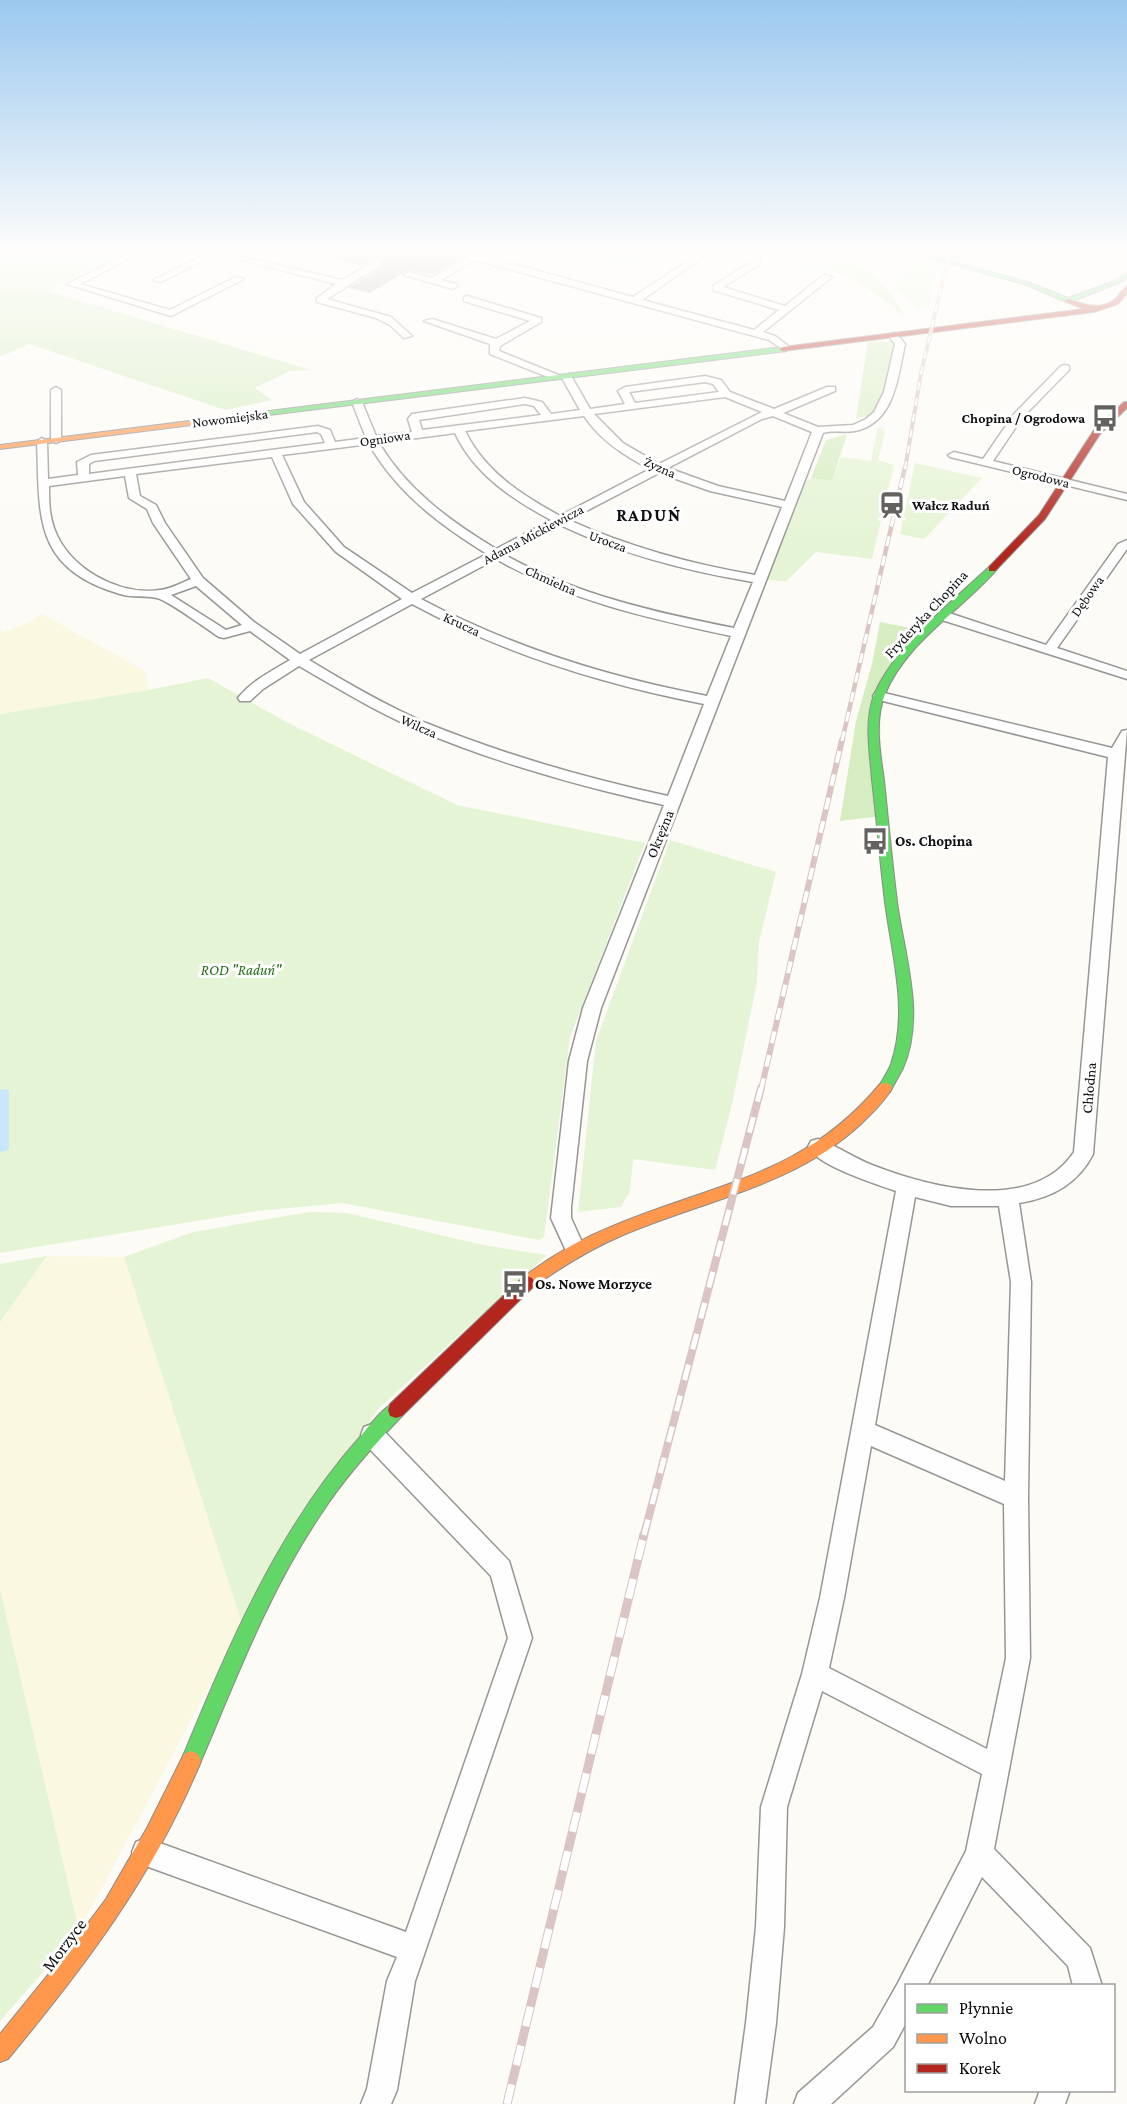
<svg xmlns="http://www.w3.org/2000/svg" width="1127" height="2104" viewBox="0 0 1127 2104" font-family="'Crimson Pro',serif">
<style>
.farmland{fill:#faf8e1}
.green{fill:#e5f4d4}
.forest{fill:#d6edc1}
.water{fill:#c8e7fa}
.building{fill:#a09e9b}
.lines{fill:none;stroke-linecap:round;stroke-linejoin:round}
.street-casing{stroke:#969694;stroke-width:3}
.fast-casing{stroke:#8d8c8a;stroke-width:2}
.slow-casing{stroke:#8d8c8a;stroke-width:2}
.jam-casing{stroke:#8d8c8a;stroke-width:2}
.street{fill:#fffefe;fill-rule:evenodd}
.fast{fill:#63d668;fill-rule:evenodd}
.slow{fill:#ff974d;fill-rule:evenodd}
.jam{fill:#b3261e;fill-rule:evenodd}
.rail-far4-casing{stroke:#dac5c4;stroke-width:4}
.rail-far3-casing{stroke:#dac5c4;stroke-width:4.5}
.rail-far2-casing{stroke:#dac5c4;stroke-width:6}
.rail-far1-casing{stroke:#dac5c4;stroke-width:8}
.rail-casing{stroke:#dac5c4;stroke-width:9}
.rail-far4{stroke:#fff;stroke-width:2;stroke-dasharray:8;stroke-linecap:butt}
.rail-far3{stroke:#fff;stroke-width:3;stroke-dasharray:10;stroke-linecap:butt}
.rail-far2{stroke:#fff;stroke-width:4;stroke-dasharray:12;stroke-linecap:butt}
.rail-far1{stroke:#fff;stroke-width:5;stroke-dasharray:16;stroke-linecap:butt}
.rail{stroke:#fff;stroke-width:7;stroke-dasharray:20;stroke-linecap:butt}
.labels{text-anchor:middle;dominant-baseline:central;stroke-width:6;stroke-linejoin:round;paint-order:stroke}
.far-street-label{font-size:14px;fill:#101010;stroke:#fff}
.far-poi-label{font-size:14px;font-weight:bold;fill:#101010;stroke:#fff;text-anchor:end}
.street-label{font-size:15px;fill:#101010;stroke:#fff}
.poi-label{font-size:15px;font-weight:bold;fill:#101010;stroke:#fff;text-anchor:start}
.park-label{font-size:15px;font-style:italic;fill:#296f19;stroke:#fff}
.far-district-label{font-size:18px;font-weight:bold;letter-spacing:1.5px;fill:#101010;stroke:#fff}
.near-street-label{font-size:18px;fill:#101010;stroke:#fff}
</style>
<rect width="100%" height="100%" fill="#fcfbf6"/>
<g class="farmland">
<polygon points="42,614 145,671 149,690 0,714 0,629 4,632 30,622"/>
<polygon points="47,1256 124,1257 242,1624 79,1931 0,1589 0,1322"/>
</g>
<g class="green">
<polygon points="580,255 652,255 630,267"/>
<polygon points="745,255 779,255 831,269 824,274 781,260"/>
<polygon points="925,261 939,263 928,309 916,308 893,282"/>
<polygon points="878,427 883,428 885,433 878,460 894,465 872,559 816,552 786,581 766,580 805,482 811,478 832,481 841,457 871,461"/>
<polygon points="915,463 982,478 924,539 900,534"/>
<polygon points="208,678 288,723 457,805 645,843 570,1037 544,1237 539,1240 342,1203 257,1211 0,1253 0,714 149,690"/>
<polygon points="670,840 776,872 759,942 757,982 732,1104 715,1170 633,1159 630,1191 621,1207 578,1212 596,1041"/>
<polygon points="310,1212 347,1213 483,1245 547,1255 378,1409 242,1624 124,1257 193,1232"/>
<polygon points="47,1256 0,1322 0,1264"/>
<polygon points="0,1589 79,1931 0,2021"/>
</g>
<g class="forest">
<polygon points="0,255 122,255 47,291 311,370 290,371 255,388 272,400 225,410 29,344 0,357"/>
<path d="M848 258C872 273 894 290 904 317 882 295 854 278 823 267Z"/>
<polygon points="895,341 878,415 856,418 868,342"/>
<polygon points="847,434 832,481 811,478 826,440"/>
<polygon points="880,622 921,630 924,636 880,696 881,816 840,821 856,721 872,664"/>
</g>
<polygon class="water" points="6,1089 9,1091 9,1150 0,1152 0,1090"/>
<polygon class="building" points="334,255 461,255 455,258 459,259 432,275 408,270 370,293 349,288 382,267 383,259 374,259 362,266 333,259"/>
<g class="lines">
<defs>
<g id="street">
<polygon points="127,255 137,255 80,284 170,310 236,277 244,279 171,316 67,284"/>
<polygon points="204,255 214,255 161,282 153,280"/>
<polygon points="221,255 234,255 342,280 375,261 381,261 381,265 327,299 391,317 412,336 404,338 390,325 376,318 317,302 317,298 336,284"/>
<polygon points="464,255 481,255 633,297 697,255 706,255 642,300 754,330 779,310 713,290 713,286 754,260 760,260 760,264 723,287 785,306 824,275 832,277 763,332 775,336 788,346 790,348 785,351 769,340 475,260 441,280 456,284 458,286 453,289 404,275 409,272 432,278 467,257"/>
<path d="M467 296 541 318V322L500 346 499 351 561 376 570 374 590 409 625 404 618 391 625 387 705 376 721 380 730 392 774 409 827 387H835V391L783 413 818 427 853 425 866 419 874 412 884 392 895 344 888 335 896 333 905 344C898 376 895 423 855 431 844 433 833 430 823 433L601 1008 587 1061 571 1207V1218L585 1249 582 1255 575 1258 568 1255 551 1218 569 1061 583 1008 664 805C579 786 496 763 416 729 375 711 337 688 299 666L263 689 250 701H240L238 698C251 681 272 671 290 660L250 631 224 638 219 637C207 629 167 600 157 598 145 595 133 598 120 594 32 568 40 516 37 441L42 438 47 441 48 479 78 475 77 462 91 455 318 426 330 430 335 442 366 438 352 402 357 399 362 402 376 436 412 432 408 419 412 414 525 398 542 402 551 414 580 410 562 378 553 379 490 354V344L424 321 432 319 496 339 530 321 464 301V297ZM705 382 713 384 719 392 635 403 629 392ZM725 397 762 412 659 464 623 443 594 414ZM525 404 534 406 541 415 422 430 419 420ZM584 416C600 440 624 456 650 469L560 516C522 495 485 472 465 431ZM773 416 812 432 785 501 718 486 668 468 762 419ZM317 432 321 434 325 443 89 474V464L94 461ZM455 433C474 474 512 499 551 520L496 549C450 521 407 490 379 443ZM369 444C397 493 440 525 487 554L412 593 344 547 304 502 282 455ZM272 457 293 504 336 552 402 599 300 654 254 622 203 578 165 523 156 505 140 496 136 474ZM659 473 710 491 782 507 755 575C691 564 629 547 569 520ZM125 476 129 498 147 509 153 523 191 579C181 583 170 589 160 590 118 596 68 568 54 528 49 514 49 500 49 486ZM560 525C621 554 686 571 753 582L734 628C654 612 577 595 505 555ZM496 559C569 601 649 618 731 636L707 696C607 677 511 647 421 599ZM196 586 242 625 226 630 171 595ZM412 604C504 654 602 684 704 704L668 796C585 778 505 755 426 723 385 705 347 683 309 660Z"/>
<polygon points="1065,365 1069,366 1069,370 1022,418 993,461 1127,494 1127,500 950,457 948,455 954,452 983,459 1014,414 1061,366"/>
<polygon points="56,387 61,390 61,440 56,443 51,440 51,390"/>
<polygon points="1127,540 1127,549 1057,648 1127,671 1127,679 939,619 938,616 939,613 949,613 1046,645 1118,544"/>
<path d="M880 692 1112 748 1122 731 1127 730 1093 1154C1078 1184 1051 1198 1019 1203L1031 1282 1028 1497 1030 1658 994 1849 1090 1948 1102 1986H1073L1068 1966 982 1877 927 1986H906V2023L893 2047 831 2104H794L798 2093 873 2027 898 1983 966 1851 982 1774 822 1691 787 1807 784 1927 776 2023 765 2104H735L746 2023 756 1927 761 1807 802 1674 820 1598 896 1191C876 1184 818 1166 808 1147L811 1141 818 1139C837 1146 854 1158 872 1165 928 1187 1032 1215 1074 1152L1108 757 875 699 873 696 875 693ZM915 1197 951 1206H999L1011 1282 1005 1481 875 1425ZM871 1446 1004 1504 1006 1658 987 1749 829 1668 844 1598Z"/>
<polygon points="372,1424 380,1427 509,1561 532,1638 415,1981 397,2090 391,2104 361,2104 367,2089 387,1981 397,1957 146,1866 136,1862 132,1852 136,1842 146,1838 406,1932 508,1638 491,1576 364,1443 361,1435 364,1427"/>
<polygon points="1040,2090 1070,2090 1065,2104 1035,2104"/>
</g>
<g id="fast">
<polygon points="919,255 928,255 1031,283 1068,298 1112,282 1127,273 1127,278 1116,284 1068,303 1027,285"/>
<polygon points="783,347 786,347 786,351 261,416 257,414 261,412"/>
<path d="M989 567 997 569C961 611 907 641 885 694 874 721 880 752 884 780 888 820 892 861 897 902 904 954 926 1016 903 1068 899 1076 894 1084 890 1092H880L878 1088C882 1080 888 1072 891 1064 909 1011 892 956 885 902 880 862 877 821 872 780 870 753 864 722 874 695 893 648 953 601 989 567Z"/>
<path d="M396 1402 402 1404 404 1410 402 1416C373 1446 344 1478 321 1514 268 1592 235 1682 198 1768L191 1771 184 1768 181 1761C228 1647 277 1530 360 1437 370 1425 382 1408 396 1402Z"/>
</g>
<g id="slow">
<polygon points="261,412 265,414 264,416 0,449 0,445"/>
<path d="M885 1083 890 1084 892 1088C885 1101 873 1112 862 1123 795 1186 705 1200 623 1235 590 1249 561 1267 532 1288L527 1290 522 1288 519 1283 522 1278C550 1257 580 1239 613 1226 715 1183 804 1176 880 1084Z"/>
<path d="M191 1751 198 1754 201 1761C154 1875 86 1965 8 2059L0 2062V2034L65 1954 106 1899 147 1828 184 1754Z"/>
</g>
<g id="jam">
<path d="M1127 286V293L1118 304 1094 312 783 351 779 349 783 347 1084 309 1064 301 1068 299C1084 304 1099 311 1114 300 1119 296 1122 289 1127 286Z"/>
<polygon points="1124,402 1127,402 1127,408 1100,434 1045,519 995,571 989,571 989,567 1039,515 1094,430"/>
<polygon points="527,1276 532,1278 535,1283 532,1288 402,1416 396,1418 390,1416 388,1410 390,1404 522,1278"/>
</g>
</defs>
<use href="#street" class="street-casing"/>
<use href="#fast" class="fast-casing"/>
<use href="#slow" class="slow-casing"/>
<use href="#jam" class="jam-casing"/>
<use href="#street" class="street"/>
<use href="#fast" class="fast"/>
<use href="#slow" class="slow"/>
<use href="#jam" class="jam"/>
<defs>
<polyline id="rail-far4" points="905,469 921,373 949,255"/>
<polyline id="rail-far3" points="842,741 905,467"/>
<polyline id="rail-far2" points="761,1090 842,740"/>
<polyline id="rail-far1" points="644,1535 761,1088"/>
<polyline id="rail" points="507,2104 644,1534"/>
</defs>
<use href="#rail-far4" class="rail-far4-casing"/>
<use href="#rail-far3" class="rail-far3-casing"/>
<use href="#rail-far2" class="rail-far2-casing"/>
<use href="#rail-far1" class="rail-far1-casing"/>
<use href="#rail" class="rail-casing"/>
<use href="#rail-far4" class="rail-far4"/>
<use href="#rail-far3" class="rail-far3"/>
<use href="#rail-far2" class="rail-far2"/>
<use href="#rail-far1" class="rail-far1"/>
<use href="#rail" class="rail"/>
</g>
<linearGradient id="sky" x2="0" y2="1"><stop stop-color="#9bc8ef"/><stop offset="0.46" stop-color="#fefdfb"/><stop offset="1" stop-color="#fefdfb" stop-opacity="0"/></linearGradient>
<rect width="1127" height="549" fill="url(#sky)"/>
<defs>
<symbol id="bus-bare" viewBox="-9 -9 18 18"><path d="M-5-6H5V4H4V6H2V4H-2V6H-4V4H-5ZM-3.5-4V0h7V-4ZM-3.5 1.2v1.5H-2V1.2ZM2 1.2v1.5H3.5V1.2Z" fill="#636260" stroke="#fff" stroke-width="2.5" paint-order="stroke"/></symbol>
<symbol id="station-bare" viewBox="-9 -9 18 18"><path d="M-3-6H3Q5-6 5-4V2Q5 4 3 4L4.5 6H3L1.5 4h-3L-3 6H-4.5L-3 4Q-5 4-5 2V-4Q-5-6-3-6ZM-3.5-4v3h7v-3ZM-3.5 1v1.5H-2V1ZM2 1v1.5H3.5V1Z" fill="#636260" stroke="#fff" stroke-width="2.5" paint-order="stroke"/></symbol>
</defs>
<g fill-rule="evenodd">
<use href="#bus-bare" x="1086" y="399" width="38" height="38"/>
<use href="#station-bare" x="873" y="486" width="38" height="38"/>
<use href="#bus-bare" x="856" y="822" width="38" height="38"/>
<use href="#bus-bare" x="496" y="1265" width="38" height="38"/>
</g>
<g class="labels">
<g class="far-street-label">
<text transform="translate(230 418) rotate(-7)">Nowomiejska</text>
<text transform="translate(385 438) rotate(-8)">Ogniowa</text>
<text transform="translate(660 467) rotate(24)">Żyzna</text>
<text transform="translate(1041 476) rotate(14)">Ogrodowa</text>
<text transform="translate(533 534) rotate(-28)">Adama Mickiewicza</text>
<text transform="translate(608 541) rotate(20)">Urocza</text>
<text transform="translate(551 580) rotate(24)">Chmielna</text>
<text transform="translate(1087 596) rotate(-55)">Dębowa</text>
<text transform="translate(462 624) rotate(25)">Krucza</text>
<text transform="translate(419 726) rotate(24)">Wilcza</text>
</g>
<g class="far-poi-label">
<text x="1085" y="418">Chopina / Ogrodowa</text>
<text x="912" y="505" text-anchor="start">Wałcz Raduń</text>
</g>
<g class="street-label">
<text transform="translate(926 614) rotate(-47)">Fryderyka Chopina</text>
<text transform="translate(660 834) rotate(-68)">Okrężna</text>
<text transform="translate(1089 1088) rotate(-85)">Chłodna</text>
</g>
<g class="poi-label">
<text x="895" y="841">Os. Chopina</text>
<text x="535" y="1284">Os. Nowe Morzyce</text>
</g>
<g class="park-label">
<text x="241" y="970">ROD "Raduń"</text>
</g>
<g class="far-district-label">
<text x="649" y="515">RADUŃ</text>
</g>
<g class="near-street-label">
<text transform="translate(64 1945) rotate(-53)">Morzyce</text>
</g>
</g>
<rect x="905" y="1984" width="210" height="108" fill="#ffffff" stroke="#9f9f9f" stroke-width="1.5"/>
<rect x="917" y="2004" width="30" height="9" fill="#63d668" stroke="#9f9f9f" stroke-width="1.5"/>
<text x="959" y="2014" font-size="18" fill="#101010">Płynnie</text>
<rect x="917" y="2034" width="30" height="9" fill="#ff974d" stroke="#9f9f9f" stroke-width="1.5"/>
<text x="959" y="2044" font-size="18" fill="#101010">Wolno</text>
<rect x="917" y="2064" width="30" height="9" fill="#b3261e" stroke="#9f9f9f" stroke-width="1.5"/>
<text x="959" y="2074" font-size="18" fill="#101010">Korek</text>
</svg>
